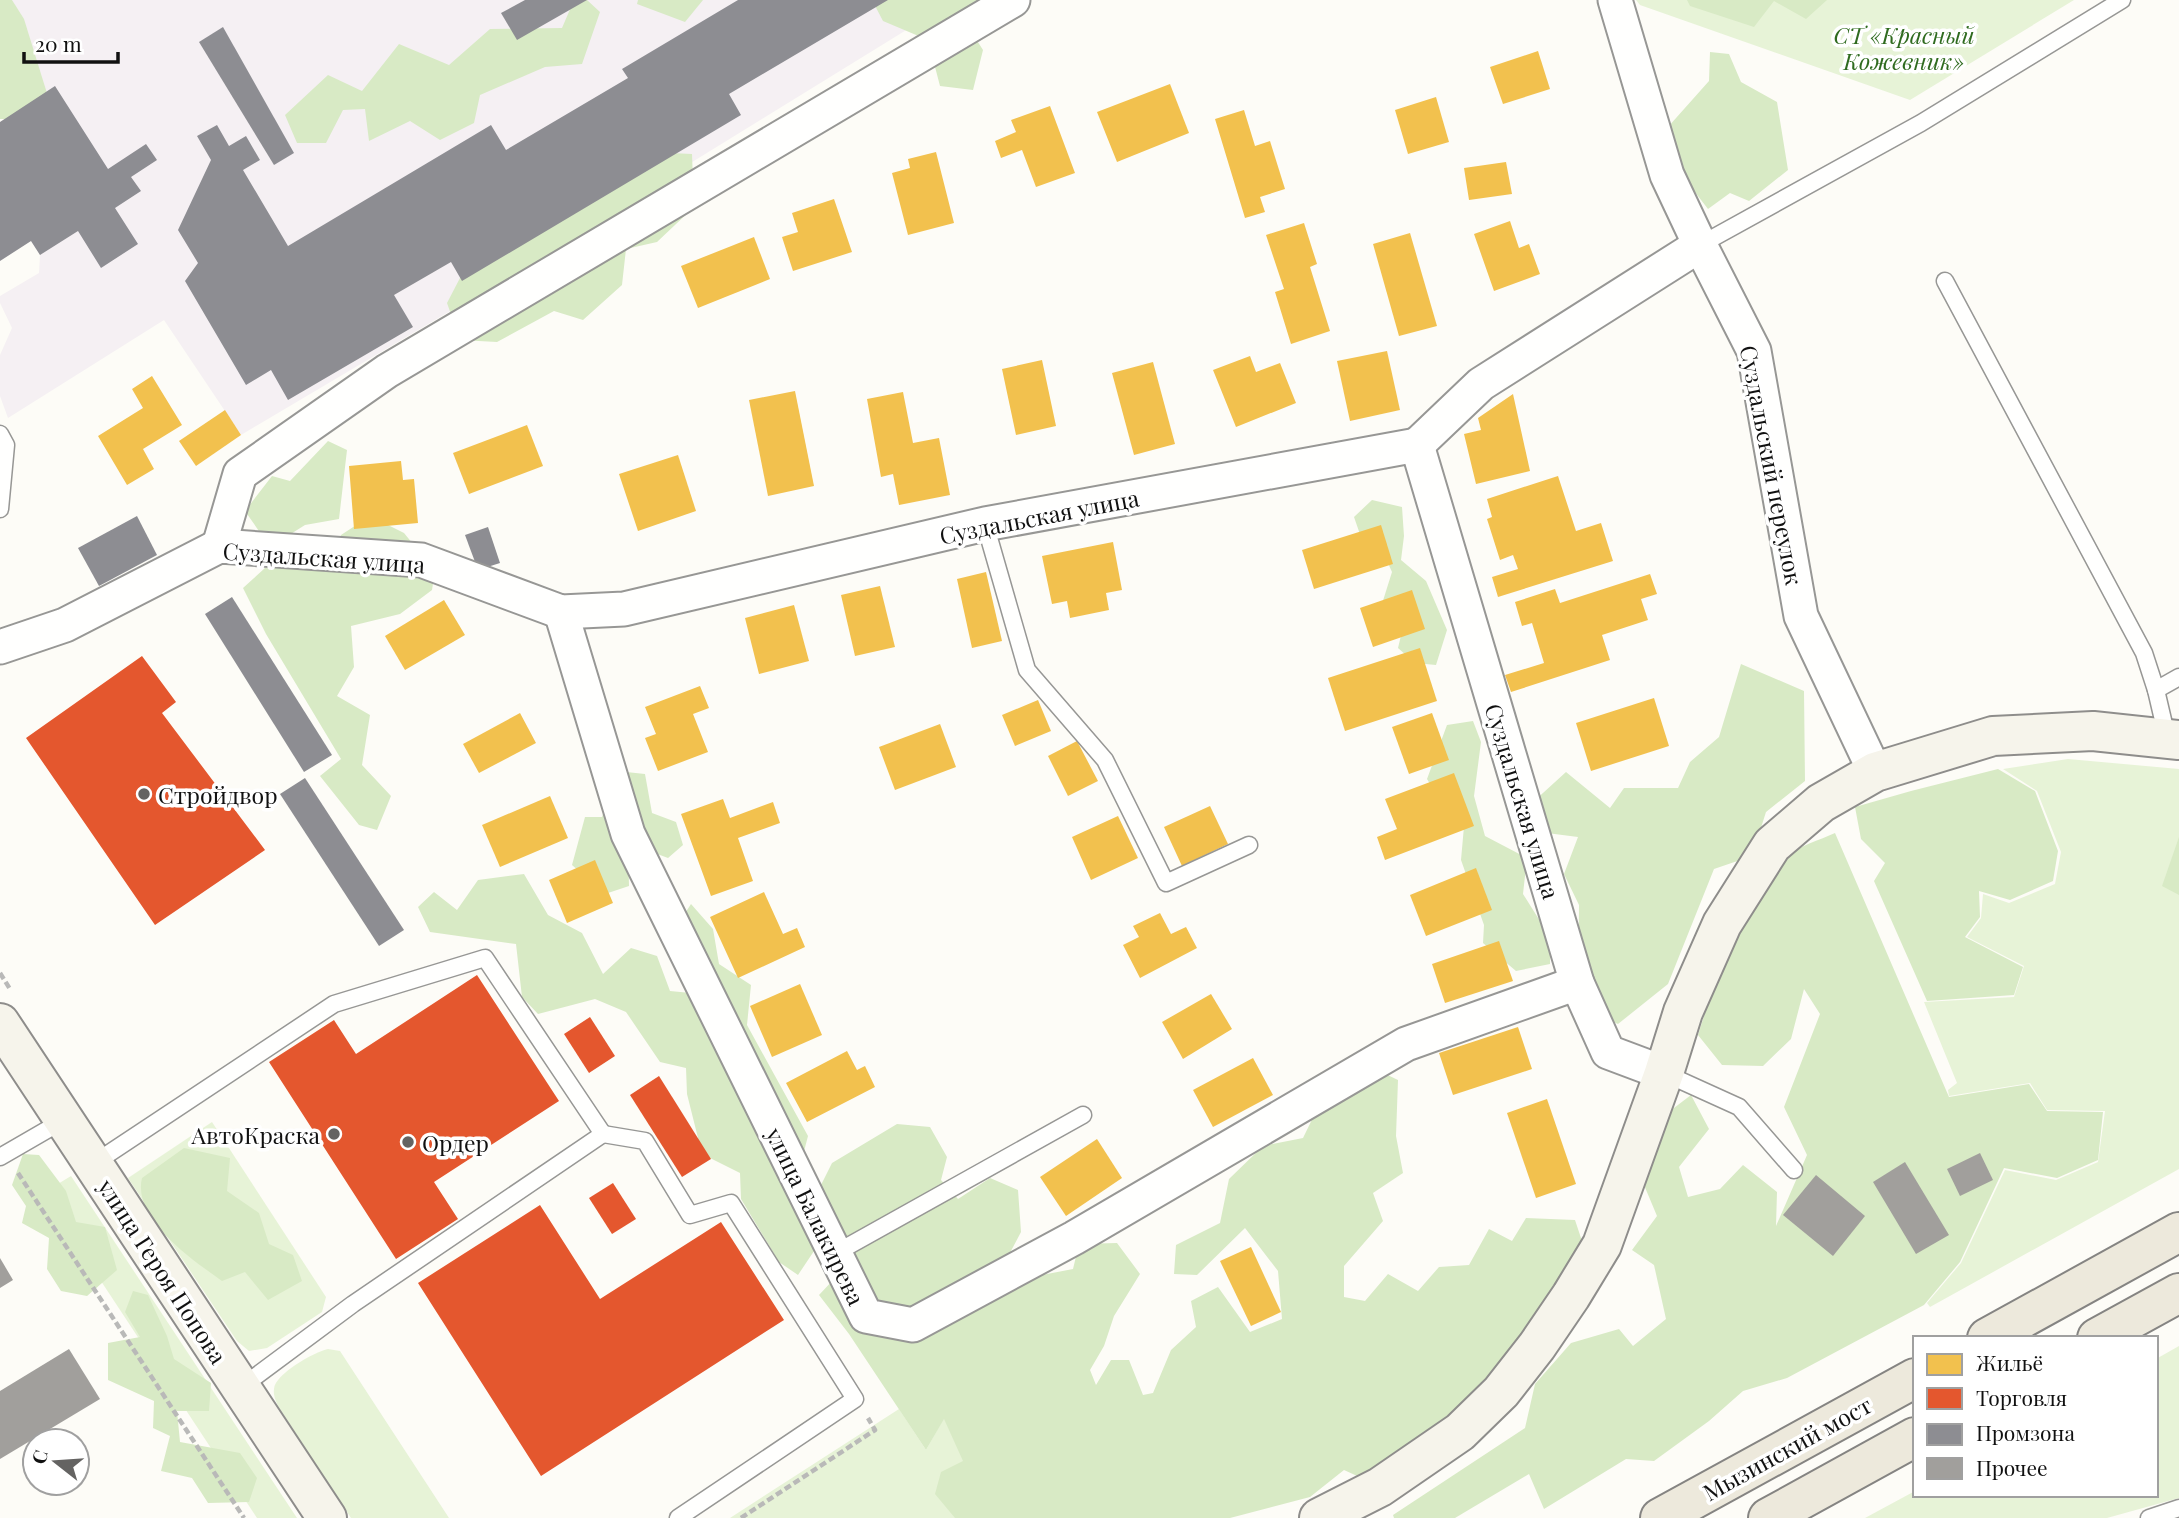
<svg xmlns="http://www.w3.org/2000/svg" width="2179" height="1518" viewBox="0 0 2179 1518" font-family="'Playfair Display',serif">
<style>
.industrial{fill:#f5f0f3}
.green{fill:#e7f3d7}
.forest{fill:#d8eac5}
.homes{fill:#f2c14e}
.shops{fill:#e4572e}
.industry{fill:#8d8d92}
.building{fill:#a19f9c}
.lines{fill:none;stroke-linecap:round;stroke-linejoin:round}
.lane-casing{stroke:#979795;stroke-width:19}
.street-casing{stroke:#979795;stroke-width:37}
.secondary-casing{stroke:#8e8d8b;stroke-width:42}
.primary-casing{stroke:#858482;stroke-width:42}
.path{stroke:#b9b9b8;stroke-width:4.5;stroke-dasharray:7 3.5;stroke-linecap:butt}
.lane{stroke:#fffffe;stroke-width:16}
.street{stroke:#fffffe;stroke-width:33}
.secondary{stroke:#f6f4eb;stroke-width:38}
.primary{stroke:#ede9dc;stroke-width:38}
.poi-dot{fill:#646362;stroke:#fff;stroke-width:2.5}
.labels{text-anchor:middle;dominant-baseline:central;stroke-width:7;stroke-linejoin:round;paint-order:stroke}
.park-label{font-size:23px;font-style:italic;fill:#2f6b1f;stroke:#fff}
.street-label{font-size:23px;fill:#111;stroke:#fff}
.poi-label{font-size:23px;fill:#111;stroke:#fff;text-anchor:start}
</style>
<rect width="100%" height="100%" fill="#fdfcf7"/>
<polygon class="industrial" points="0,0 955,0 457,307 241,435 164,320 8,418 0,396 0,355 12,328 0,303 0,296 39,273 40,255 31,241 0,261 0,122 27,104"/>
<g class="green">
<polygon points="1636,0 2074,0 1910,100 1640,5"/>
<polygon points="2068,759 2179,769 2179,1169 1930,1307 1927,1303 1961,1263 2005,1170 2056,1180 2098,1162 2105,1111 2047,1110 2030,1083 1949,1096 1948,1090 1957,1083 1924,1002 2014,997 2024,966 1967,937 1981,918 1983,894 2009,903 2055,884 2061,852 2037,791 2003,769"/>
<polygon points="212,1122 326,1297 322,1312 267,1348 249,1351 237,1341 128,1178"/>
<polygon points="71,1176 297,1518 257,1518 43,1193"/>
<polygon points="2179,1346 2179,1498 2107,1518 1865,1518 1915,1491 1915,1495 2156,1495 2156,1359"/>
<path d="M328 1349 340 1351 449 1518H351L278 1406C276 1401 273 1395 274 1389 275 1374 314 1352 328 1349Z"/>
<polygon points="899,1409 926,1450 944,1418 964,1461 955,1518 730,1518"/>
</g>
<g class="forest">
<polygon points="0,0 12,0 24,19 50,103 36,119 0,119"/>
<polygon points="574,0 587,0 600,12 582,64 545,67 480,95 474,123 440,140 410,121 369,141 365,109 343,110 326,143 297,143 285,115 328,75 362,91 399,44 449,65 490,29 562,28"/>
<polygon points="638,0 703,0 685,22 637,4"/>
<polygon points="872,0 978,0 960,14 983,50 973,90 940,86 928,40 883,21"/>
<polygon points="1687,0 1827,0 1806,19 1774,1 1754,27 1690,6"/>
<polygon points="1710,52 1729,54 1741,82 1777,102 1788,170 1749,201 1730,193 1708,209 1674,165 1668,127 1709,81"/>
<polygon points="650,152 692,154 694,207 657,242 626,249 622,285 583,320 554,311 497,342 460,340 447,303 473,253"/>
<polygon points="328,441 347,450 339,519 305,525 270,547 245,511 272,476 290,481"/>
<polygon points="1372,500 1402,507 1404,536 1401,560 1426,581 1447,630 1436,665 1415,663 1398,648 1405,619 1381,607 1392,572 1382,550 1363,543 1354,517"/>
<polygon points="370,516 404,533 435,571 432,590 400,614 351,626 354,667 337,696 370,715 362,765 391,796 377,830 359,825 320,776 341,759 266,634 243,588 265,568 334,563 341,535"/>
<polygon points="1741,664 1804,691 1805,781 1766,812 1752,856 1714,869 1668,984 1618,1024 1578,1006 1579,905 1564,874 1578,837 1539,832 1532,803 1566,772 1610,808 1624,788 1678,788 1690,762 1719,737"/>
<polygon points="1473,721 1481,742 1474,796 1485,836 1527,858 1523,894 1550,937 1550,964 1516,971 1483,943 1484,925 1461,860 1465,815 1441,802 1427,779 1447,725"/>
<polygon points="1998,769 2035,791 2058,851 2053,881 2010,900 1979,891 1980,917 1965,937 2023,967 2014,995 1927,1001 1874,881 1885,863 1861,839 1855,807 1911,791"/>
<polygon points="617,771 645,774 652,813 676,822 683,845 668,858 628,843 629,886 605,894 572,865 585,817 602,817"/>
<path d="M1835 833 1949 1097 2029 1084 2047 1111 2103 1112 2098 1160 2057 1178 2004 1168 1960 1262 1924 1305 1787 1378 1743 1391 1709 1421 1654 1461 1626 1459 1544 1509 1529 1474 1455 1518H1394L1393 1515 1525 1428 1535 1384 1571 1343 1619 1329 1633 1346 1666 1319 1654 1265 1632 1250 1657 1216 1644 1185 1670 1111 1691 1095 1709 1129 1679 1167 1688 1197 1720 1189 1743 1165 1777 1192 1776 1226 1807 1155 1784 1107 1820 1014 1804 989 1791 1039 1763 1066 1722 1065 1698 1035C1718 973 1736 902 1786 857 1798 846 1820 840 1835 833Z"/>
<polygon points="2179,837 2179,895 2162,886"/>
<polygon points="524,874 548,915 582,933 603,974 631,948 657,956 670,991 701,994 708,957 678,924 691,904 713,929 719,964 751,985 747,1025 808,1136 801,1163 774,1171 816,1248 798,1275 779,1262 741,1199 740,1173 702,1154 687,1094 686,1068 660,1062 626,1012 595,999 538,1014 522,997 516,944 430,932 418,907 434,892 457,910 478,880"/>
<polygon points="1375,1069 1398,1080 1396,1136 1403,1173 1373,1193 1383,1221 1344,1266 1344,1297 1365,1301 1388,1274 1418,1291 1439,1267 1469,1265 1489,1229 1512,1241 1526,1218 1575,1220 1584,1247 1485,1383 1402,1457 1366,1480 1344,1470 1310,1497 1230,1518 955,1518 935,1494 941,1472 963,1461 944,1419 926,1450 849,1334 819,1295 851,1261 817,1193 832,1163 897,1124 930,1127 947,1157 941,1180 958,1199 990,1178 1018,1190 1021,1232 1004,1264 1016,1280 1073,1269 1079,1244 1117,1243 1140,1274 1114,1316 1104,1346 1090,1370 1096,1385 1111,1360 1129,1360 1143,1395 1153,1393 1171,1350 1196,1327 1191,1301 1218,1287 1250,1332 1282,1319 1278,1271 1245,1228 1197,1275 1174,1274 1176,1245 1220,1223 1229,1179 1263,1146 1303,1138 1325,1093"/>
<path d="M184 1148 230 1158 227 1191 259 1213 269 1244 293 1255 302 1281 268 1300 245 1272 222 1281C193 1260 132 1219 142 1178Z"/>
<polygon points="23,1154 39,1155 66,1191 76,1222 105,1227 117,1270 87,1296 61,1291 47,1269 49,1238 22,1223 26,1206 12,1185"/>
<polygon points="133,1291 148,1295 167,1336 174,1359 211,1383 209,1411 177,1411 180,1442 240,1453 257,1478 249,1502 208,1503 192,1478 161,1471 170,1436 153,1428 154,1401 108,1380 108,1343 140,1337 125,1312"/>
</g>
<g class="homes">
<polygon points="1538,51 1550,89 1503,104 1490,67"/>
<polygon points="1170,84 1189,133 1117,162 1097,112"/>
<polygon points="1436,97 1449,142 1408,154 1395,110"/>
<polygon points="1050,106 1075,173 1036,187 1022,150 1001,158 995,141 1016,132 1011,120"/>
<polygon points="1244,110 1255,146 1270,141 1285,189 1260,197 1265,212 1245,218 1215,119"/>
<polygon points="936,152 954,223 908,235 892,173 910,168 908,159"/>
<polygon points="1506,162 1512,194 1469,200 1464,168"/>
<polygon points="834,199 852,252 793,271 782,237 798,232 792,213"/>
<polygon points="1510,221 1519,248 1529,244 1540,274 1494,291 1474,234"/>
<polygon points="1304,223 1317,264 1310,267 1330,331 1291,344 1275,292 1284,289 1266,235"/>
<polygon points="1410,233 1437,326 1399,336 1373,244"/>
<polygon points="754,237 770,279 698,308 681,266"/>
<polygon points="1387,351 1400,410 1350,421 1337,361"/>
<polygon points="1250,356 1256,372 1280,363 1296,403 1236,427 1213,370"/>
<polygon points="1042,360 1056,426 1016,435 1002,369"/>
<polygon points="1153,362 1175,444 1134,455 1112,373"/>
<polygon points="152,376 182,425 143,449 154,469 127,485 98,436 143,408 132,389"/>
<polygon points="795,391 814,486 768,496 749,400"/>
<polygon points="903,392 913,443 939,438 950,495 899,505 893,474 881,477 867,399"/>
<polygon points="1513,394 1530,471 1476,484 1464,434 1481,430 1478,418"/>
<polygon points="225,410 241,435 196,466 179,441"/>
<polygon points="527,425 543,466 469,494 453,453"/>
<polygon points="678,455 696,511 638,531 619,474"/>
<polygon points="401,461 403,480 414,479 418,523 354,529 349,466"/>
<polygon points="1558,476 1576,531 1601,523 1613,561 1498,597 1492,577 1518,569 1513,555 1500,560 1487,519 1492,517 1487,499"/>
<polygon points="1381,525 1393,564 1314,589 1302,550"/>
<polygon points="1113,542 1122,590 1106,593 1109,610 1070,618 1067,601 1052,604 1042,556"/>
<polygon points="986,572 1002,641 972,648 957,579"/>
<polygon points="1650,574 1657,594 1641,599 1648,620 1602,635 1610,660 1511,692 1505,675 1544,663 1532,623 1522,626 1515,602 1555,589 1560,603"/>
<polygon points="880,586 895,647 855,656 841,595"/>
<polygon points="1412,590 1425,629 1373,647 1360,608"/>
<polygon points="444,600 465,635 405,670 385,636"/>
<polygon points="794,605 809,661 759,674 745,618"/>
<polygon points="1420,648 1437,701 1345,731 1328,678"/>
<polygon points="700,686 709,708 693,714 708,752 658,771 645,738 656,734 645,707"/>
<polygon points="1654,698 1669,746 1591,771 1576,723"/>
<polygon points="1038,700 1051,731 1015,746 1002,715"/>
<polygon points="520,713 536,743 479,773 463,744"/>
<polygon points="1432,713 1449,760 1409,774 1392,727"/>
<polygon points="940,724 956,767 895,790 879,747"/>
<polygon points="1077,741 1098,781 1068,796 1048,756"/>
<polygon points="1454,773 1474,826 1385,860 1377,837 1397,829 1385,799"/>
<polygon points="550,796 568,838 500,867 482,825"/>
<polygon points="723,799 730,818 773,802 780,823 738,838 753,881 711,896 681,814"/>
<polygon points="1210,806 1228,844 1182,866 1164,827"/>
<polygon points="1118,816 1138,858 1091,880 1072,837"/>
<polygon points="595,860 613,903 567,923 549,880"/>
<polygon points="1476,868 1492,910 1426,936 1410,895"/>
<polygon points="764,892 783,934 797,928 805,947 738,978 710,917"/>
<polygon points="1160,913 1171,934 1186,927 1197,948 1140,978 1123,945 1139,937 1133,926"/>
<polygon points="1499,941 1513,981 1445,1003 1432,964"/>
<polygon points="800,984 822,1035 772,1057 750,1006"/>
<polygon points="1211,994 1232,1029 1183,1059 1162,1022"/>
<polygon points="1518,1027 1532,1069 1453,1095 1439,1053"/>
<polygon points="847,1051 857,1070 865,1066 875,1087 807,1122 786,1083"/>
<polygon points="1253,1058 1273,1095 1213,1127 1193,1090"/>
<polygon points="1547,1099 1576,1184 1536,1198 1507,1113"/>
<polygon points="1097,1139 1122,1178 1066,1216 1040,1177"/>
<polygon points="1251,1247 1281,1312 1251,1326 1220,1261"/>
</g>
<g class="shops">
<polygon points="142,656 176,702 162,713 265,850 155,925 26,738"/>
<polygon points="477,975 559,1101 434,1182 458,1219 396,1259 269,1062 334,1020 356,1054"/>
<polygon points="590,1017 615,1056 589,1073 564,1034"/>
<polygon points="659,1076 711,1159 682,1177 630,1095"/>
<polygon points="613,1183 636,1219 612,1234 589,1198"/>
<polygon points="540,1205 600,1299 721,1222 784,1320 541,1476 418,1283"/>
</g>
<g class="industry">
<polygon points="525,0 587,0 517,40 501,13"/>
<polygon points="738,0 888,0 729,94 741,115 462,281 451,262 394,295 413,327 288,400 271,370 246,385 185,281 198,263 178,230 211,160 197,136 217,125 229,146 246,136 260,160 243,170 288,246 491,125 506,150 628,78 622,69"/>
<polygon points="223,27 294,153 274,165 199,42"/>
<polygon points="55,86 108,169 146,144 157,160 131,177 141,191 115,208 138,244 101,268 78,231 40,255 31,241 0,261 0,122"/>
<polygon points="137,516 157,555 99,586 78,548"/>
<polygon points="488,527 500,563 478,570 465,535"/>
<polygon points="232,597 332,755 304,772 205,614"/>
<polygon points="305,778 404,930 379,946 280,794"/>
</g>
<g class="building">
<polygon points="1980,1153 1993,1180 1960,1196 1947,1169"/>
<polygon points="1905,1162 1949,1235 1916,1254 1873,1182"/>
<polygon points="1816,1175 1865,1216 1833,1256 1783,1215"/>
<polygon points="0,1258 13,1280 0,1288"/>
<polygon points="69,1349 100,1399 0,1459 0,1391"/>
</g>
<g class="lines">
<defs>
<g id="lane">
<polyline points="1700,245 1921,123 2122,0"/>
<polyline points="1945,281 2144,653 2156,690 2167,737"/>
<polyline points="0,434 6,445 0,509"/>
<polyline points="985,524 1027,670 1105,760 1166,883 1249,845"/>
<polyline points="2156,690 2179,677"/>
<polyline points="1664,1073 1739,1107 1794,1170"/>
<polyline points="603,1134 645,1141 690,1215 731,1203 855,1399 678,1518"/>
<polyline points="0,1157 64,1120"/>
<polyline points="93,1164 334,1004 485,958 603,1134 353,1304 240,1388"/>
<polyline points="834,1254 1083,1115"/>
<polyline points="2149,1518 2179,1508"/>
</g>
<g id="street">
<polyline points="1615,0 1667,175 1700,245 1754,351 1801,616 1875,772"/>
<polyline points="1417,445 1577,983 1608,1052 1664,1073"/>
<polyline points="1417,445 1481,384 1700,245"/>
<polyline points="219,546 240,474 387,371 1013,0"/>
<polyline points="561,612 628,834 866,1316 913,1325 1074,1238 1406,1044 1577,983"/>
<polyline points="0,647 65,625 219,546 421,560 561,612 624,609 985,524 1417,445"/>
</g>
<g id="secondary">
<polyline points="0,1023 327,1518"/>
<polyline points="1319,1518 1380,1487 1460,1432 1501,1392 1537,1346 1571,1296 1602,1245 1664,1073 1683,1012 1722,924 1772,845 1821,803 1875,772 1993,736 2093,731 2179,740"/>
</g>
<g id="primary">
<polyline points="1987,1338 2179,1232"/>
<polyline points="2097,1338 2179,1293"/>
<polyline points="1660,1518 1915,1378"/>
<polyline points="1768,1518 1915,1437"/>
</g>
</defs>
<use href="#lane" class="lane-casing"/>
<use href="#street" class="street-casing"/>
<use href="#secondary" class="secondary-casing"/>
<use href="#primary" class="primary-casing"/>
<g class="path">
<polyline points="0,973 10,989"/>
<polyline points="18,1173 244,1518"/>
<polyline points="741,1518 875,1430 868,1418"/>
</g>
<use href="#lane" class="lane"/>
<use href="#street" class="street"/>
<use href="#secondary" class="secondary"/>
<use href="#primary" class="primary"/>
</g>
<g class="poi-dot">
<circle cx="144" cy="794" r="7"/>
<circle cx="334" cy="1134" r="7"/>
<circle cx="408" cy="1142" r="7"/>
</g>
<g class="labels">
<g class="park-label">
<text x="1904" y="34">СТ «Красный<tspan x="1904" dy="26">Кожевник»</tspan></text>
</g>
<g class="street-label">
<text transform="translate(1772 465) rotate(79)">Суздальский переулок</text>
<text transform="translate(1039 516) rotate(-11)">Суздальская улица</text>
<text transform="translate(324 557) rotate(4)">Суздальская улица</text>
<text transform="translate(1523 801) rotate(73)">Суздальская улица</text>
<text transform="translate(816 1216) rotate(64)">улица Балакирева</text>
<text transform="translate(163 1271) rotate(57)">улица Героя Попова</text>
<text transform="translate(1787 1448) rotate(-29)">Мызинский мост</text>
</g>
<g class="poi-label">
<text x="158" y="794">Стройдвор</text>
<text x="320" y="1134" text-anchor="end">АвтоКраска</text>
<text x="422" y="1142">Ордер</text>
</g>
</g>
<rect x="1913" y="1336" width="245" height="161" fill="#ffffff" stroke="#a0a0a0" stroke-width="2"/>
<rect x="1927" y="1354" width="35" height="21" fill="#f2c14e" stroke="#a0a0a0" stroke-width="2"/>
<text x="1976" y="1371" font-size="21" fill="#111111">Жильё</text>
<rect x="1927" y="1388" width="35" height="21" fill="#e4572e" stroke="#a0a0a0" stroke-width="2"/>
<text x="1976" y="1406" font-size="21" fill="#111111">Торговля</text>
<rect x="1927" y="1424" width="35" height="21" fill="#8d8d92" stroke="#a0a0a0" stroke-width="2"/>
<text x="1976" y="1441" font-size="21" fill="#111111">Промзона</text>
<rect x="1927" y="1458" width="35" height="21" fill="#a19f9c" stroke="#a0a0a0" stroke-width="2"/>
<text x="1976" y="1476" font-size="21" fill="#111111">Прочее</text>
<g transform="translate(56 1462) rotate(287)"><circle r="33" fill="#ffffff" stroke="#a0a0a0" stroke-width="2"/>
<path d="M0-5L12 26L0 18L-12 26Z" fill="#646362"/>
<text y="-10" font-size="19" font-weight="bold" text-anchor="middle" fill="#111111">С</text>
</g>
<path d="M24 52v10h94v-10" fill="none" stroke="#111111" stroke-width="3.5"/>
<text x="35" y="52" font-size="21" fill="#111111" stroke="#ffffff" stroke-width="5" paint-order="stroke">20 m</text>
</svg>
